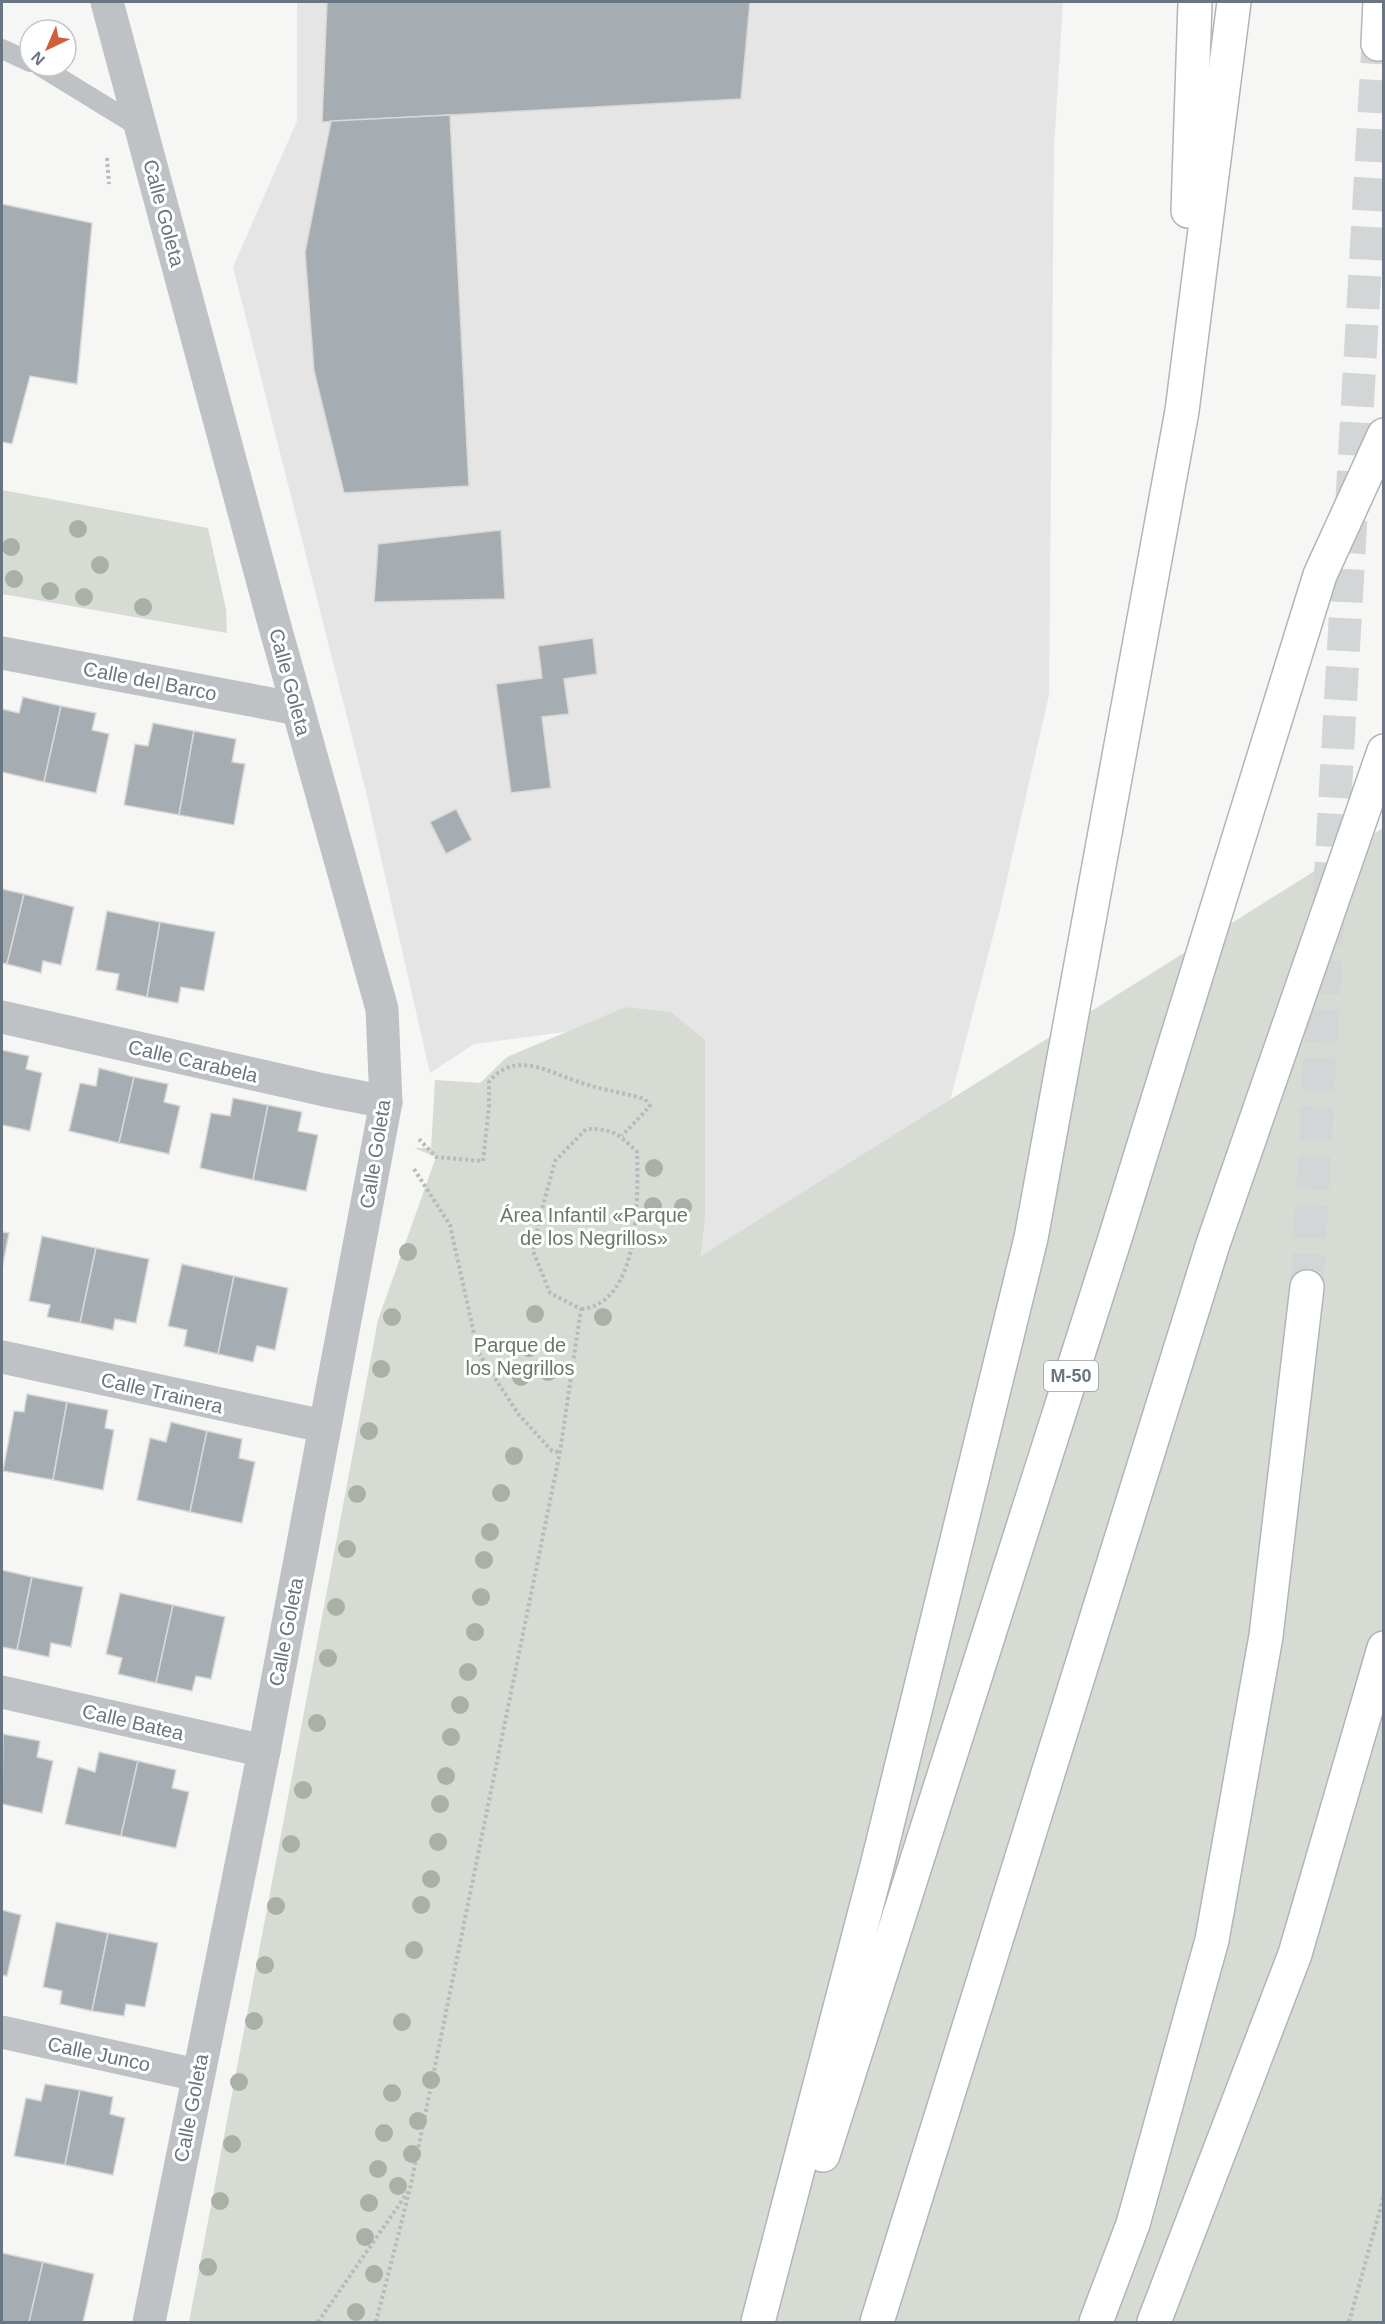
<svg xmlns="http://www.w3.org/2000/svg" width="1385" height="2324" viewBox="0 0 1385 2324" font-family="Helvetica,sans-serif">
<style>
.built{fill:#e4e5e4}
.green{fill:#d6dbd3}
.building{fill:#a6adb2;stroke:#d8d8d6;stroke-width:1.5}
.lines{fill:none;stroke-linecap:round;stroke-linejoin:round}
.highway-tunnel{stroke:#d3d6d7;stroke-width:33;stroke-dasharray:33 16;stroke-linecap:butt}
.highway-casing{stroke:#b2b5b8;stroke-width:36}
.path{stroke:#b8bbbd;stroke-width:4;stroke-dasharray:3 3;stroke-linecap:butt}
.lane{stroke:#bec2c5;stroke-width:20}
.street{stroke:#bec2c5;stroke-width:33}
.highway{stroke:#fff;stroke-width:33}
.tree{fill:#a9b1a6}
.labels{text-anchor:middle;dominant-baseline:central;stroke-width:6;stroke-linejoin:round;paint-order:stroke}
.shield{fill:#fff;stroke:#969fa7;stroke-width:1.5}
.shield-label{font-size:18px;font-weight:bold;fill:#697681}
.street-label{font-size:20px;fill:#697681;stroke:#fff}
.park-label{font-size:20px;fill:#6a7967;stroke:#fff}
</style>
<rect width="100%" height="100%" fill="#f6f6f4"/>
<polygon class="built" points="297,2 1063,2 1054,147 1049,695 1001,905 950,1101 701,1257 705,1220 705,1040 671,1012 626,1007 572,1031 474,1044 430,1073 366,792 233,267 297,121"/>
<g class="green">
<polygon points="2,490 208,528 226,609 227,633 2,594"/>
<polygon points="1383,828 1383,2322 189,2322 378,1320 436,1157 414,1148 431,1148 435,1080 480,1083 507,1057 626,1007 671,1012 705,1040 705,1220 701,1256"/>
</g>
<g class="building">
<polygon points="327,2 750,2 741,99 322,122"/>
<polygon points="450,115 469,486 344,493 314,371 305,252 331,121"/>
<polygon points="2,204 92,223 77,384 30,376 12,444 2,442"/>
<polygon points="501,530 505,599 374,602 378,544"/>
<polygon points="593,638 597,674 564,679 569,714 542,717 551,788 511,793 496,684 542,678 538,646"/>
<polygon points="23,697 61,706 44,782 2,772 2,709 19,713"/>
<polygon points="61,706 96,713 92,730 109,734 96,793 44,782"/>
<polygon points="153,723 194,731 179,815 124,805 135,744 148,746"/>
<polygon points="194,731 236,739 232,762 245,764 234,825 179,815"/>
<polygon points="456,809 472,840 446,854 430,822"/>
<polygon points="2,889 24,894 7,964 2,963"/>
<polygon points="24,894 74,907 61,965 43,961 41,973 7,964"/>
<polygon points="107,911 160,922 147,997 116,990 119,974 96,970"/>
<polygon points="160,922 215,932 204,991 181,987 178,1003 147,997"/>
<polygon points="2,1050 29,1056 26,1069 42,1073 30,1131 2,1125"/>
<polygon points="99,1068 134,1077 119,1143 69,1131 80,1083 96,1086"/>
<polygon points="134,1077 168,1084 164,1102 180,1106 169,1154 119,1143"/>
<polygon points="233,1098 268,1105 253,1180 200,1168 211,1113 230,1116"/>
<polygon points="268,1105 302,1112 298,1131 318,1135 306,1191 253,1180"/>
<polygon points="2,1232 9,1233 2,1269"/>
<polygon points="42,1236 96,1248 80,1323 47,1317 50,1305 29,1301"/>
<polygon points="96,1248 149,1259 136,1323 115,1319 113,1330 80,1323"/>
<polygon points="182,1264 234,1276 218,1354 184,1346 187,1330 168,1326"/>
<polygon points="234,1276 288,1288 275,1350 257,1346 253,1362 218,1354"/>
<polygon points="27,1394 67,1402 53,1480 3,1471 14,1411 24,1412"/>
<polygon points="67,1402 108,1410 105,1428 114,1430 103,1490 53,1480"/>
<polygon points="171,1422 207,1431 190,1512 137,1500 150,1438 166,1442"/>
<polygon points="207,1431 242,1439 239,1458 255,1462 242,1523 190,1512"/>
<polygon points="2,1570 32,1577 17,1650 2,1647"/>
<polygon points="32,1577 83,1587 71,1647 51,1643 49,1657 17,1650"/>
<polygon points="120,1593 173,1605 156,1683 118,1674 122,1658 106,1654"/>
<polygon points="173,1605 225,1617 211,1679 196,1676 192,1691 156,1683"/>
<polygon points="3,1734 40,1741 37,1757 53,1761 42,1813 2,1804"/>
<polygon points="99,1752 138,1761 121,1836 65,1824 78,1767 95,1772"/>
<polygon points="138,1761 176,1770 172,1788 189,1792 176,1848 121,1836"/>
<polygon points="2,1910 21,1915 7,1976 2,1975"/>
<polygon points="56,1922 108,1933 92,2011 60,2004 62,1991 43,1987"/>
<polygon points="108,1933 158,1943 145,2007 126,2004 124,2016 92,2011"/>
<polygon points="45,2084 80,2090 65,2165 14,2156 26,2098 41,2101"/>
<polygon points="80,2090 113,2097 110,2114 125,2118 113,2175 65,2165"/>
<polygon points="2,2253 43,2262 29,2322 2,2322"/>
<polygon points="43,2262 94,2274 83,2322 29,2322"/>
</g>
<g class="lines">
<polyline class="highway-tunnel" points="1307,1287 1378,44"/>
<defs>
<g id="highway">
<polyline points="1378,44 1380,2"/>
<polyline points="1188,211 1195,2"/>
<polyline points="823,2155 1116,1235 1320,575 1384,435"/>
<polyline points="758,2322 878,1862 1031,1238 1182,411 1234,2"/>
<polyline points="877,2322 1213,1244 1384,751"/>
<polyline points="1096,2322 1133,2224 1212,1940 1266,1636 1307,1287"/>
<polyline points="1154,2322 1295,1954 1384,1648"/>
</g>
</defs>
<use href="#highway" class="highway-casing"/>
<g class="path">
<polyline points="107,158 109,184"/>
<path d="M419 1139 436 1157 483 1161 489 1106V1082C515 1049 550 1073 582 1083 603 1090 624 1093 645 1099L650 1106 622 1136"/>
<polyline points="414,1169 450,1225 478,1352 519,1415 552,1451 560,1452"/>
<polyline points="318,2322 408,2192"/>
<path d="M376 2322 410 2189 560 1452 581 1309 550 1293 533 1251 541 1213 555 1161 586 1129C612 1128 619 1134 637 1152 638 1196 641 1304 581 1309"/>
<polyline points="1349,2322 1384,2195"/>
</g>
<g class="lane">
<polyline points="2,49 30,62"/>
<polyline points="40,66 141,128"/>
</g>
<g class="street">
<polyline points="107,2 272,616 382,1009 386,1102 264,1751 149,2322"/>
<polyline points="2,653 298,709"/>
<polyline points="2,1017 324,1090 386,1102"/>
<polyline points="2,1357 323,1426"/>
<polyline points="2,1692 264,1751"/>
<polyline points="2,2032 197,2075"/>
</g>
<use href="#highway" class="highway"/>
</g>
<g class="tree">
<circle cx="78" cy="529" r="9"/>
<circle cx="11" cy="547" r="9"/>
<circle cx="100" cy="565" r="9"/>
<circle cx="14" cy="579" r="9"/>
<circle cx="50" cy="591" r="9"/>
<circle cx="84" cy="597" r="9"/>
<circle cx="143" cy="607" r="9"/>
<circle cx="654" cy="1168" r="9"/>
<circle cx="653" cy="1206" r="9"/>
<circle cx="683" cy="1207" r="9"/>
<circle cx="408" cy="1252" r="9"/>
<circle cx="535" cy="1314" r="9"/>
<circle cx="392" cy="1317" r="9"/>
<circle cx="603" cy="1317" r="9"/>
<circle cx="529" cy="1348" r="9"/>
<circle cx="381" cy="1369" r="9"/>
<circle cx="548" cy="1372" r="9"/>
<circle cx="521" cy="1377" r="9"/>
<circle cx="369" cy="1431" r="9"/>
<circle cx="514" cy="1456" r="9"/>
<circle cx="501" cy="1493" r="9"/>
<circle cx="357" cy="1494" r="9"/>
<circle cx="490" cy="1532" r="9"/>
<circle cx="347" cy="1549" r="9"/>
<circle cx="484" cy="1560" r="9"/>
<circle cx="481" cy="1597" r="9"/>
<circle cx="336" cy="1607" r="9"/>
<circle cx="475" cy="1632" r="9"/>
<circle cx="328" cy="1658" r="9"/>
<circle cx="468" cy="1672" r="9"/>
<circle cx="460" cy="1705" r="9"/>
<circle cx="317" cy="1723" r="9"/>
<circle cx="451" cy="1737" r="9"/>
<circle cx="446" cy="1776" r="9"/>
<circle cx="303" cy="1790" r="9"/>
<circle cx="440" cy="1804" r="9"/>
<circle cx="438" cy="1842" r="9"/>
<circle cx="291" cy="1844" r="9"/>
<circle cx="431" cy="1879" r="9"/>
<circle cx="421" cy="1905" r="9"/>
<circle cx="276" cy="1906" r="9"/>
<circle cx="414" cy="1950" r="9"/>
<circle cx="265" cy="1965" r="9"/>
<circle cx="254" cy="2021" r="9"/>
<circle cx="402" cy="2022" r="9"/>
<circle cx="431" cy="2080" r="9"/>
<circle cx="239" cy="2082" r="9"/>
<circle cx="392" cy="2093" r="9"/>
<circle cx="418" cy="2121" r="9"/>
<circle cx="384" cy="2133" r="9"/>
<circle cx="232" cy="2144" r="9"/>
<circle cx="412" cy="2154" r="9"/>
<circle cx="378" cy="2169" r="9"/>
<circle cx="398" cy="2186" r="9"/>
<circle cx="220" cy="2201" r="9"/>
<circle cx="369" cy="2203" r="9"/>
<circle cx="365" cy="2237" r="9"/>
<circle cx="208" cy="2267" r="9"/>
<circle cx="374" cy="2274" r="9"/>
<circle cx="356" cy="2312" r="9"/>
</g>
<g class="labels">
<rect class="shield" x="1044" y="1361" width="54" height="30" rx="4.5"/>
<g class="shield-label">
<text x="1071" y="1376">M-50</text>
</g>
<g class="street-label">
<text transform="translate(164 213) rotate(75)">Calle Goleta</text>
<text transform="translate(150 681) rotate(11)">Calle del Barco</text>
<text transform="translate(290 682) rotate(75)">Calle Goleta</text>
<text transform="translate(193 1061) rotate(13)">Calle Carabela</text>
<text transform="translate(375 1154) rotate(-81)">Calle Goleta</text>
<text transform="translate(162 1393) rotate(13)">Calle Trainera</text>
<text transform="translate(286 1632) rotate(-79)">Calle Goleta</text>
<text transform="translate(133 1722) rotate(13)">Calle Batea</text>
<text transform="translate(99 2054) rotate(12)">Calle Junco</text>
<text transform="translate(191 2108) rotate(-79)">Calle Goleta</text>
</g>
<g class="park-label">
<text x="594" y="1215">Área Infantil «Parque<tspan x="594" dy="23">de los Negrillos»</tspan></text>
<text x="520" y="1345">Parque de<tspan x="520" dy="23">los Negrillos</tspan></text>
</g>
</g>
<rect width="1385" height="2324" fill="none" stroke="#697681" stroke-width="6"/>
<g transform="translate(48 48) rotate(224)"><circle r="28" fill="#ffffff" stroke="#c3c8cd" stroke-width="1.5"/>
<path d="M0-4.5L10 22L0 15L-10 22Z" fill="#cf603b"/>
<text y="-9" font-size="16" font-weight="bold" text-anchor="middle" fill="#697681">N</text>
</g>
</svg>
